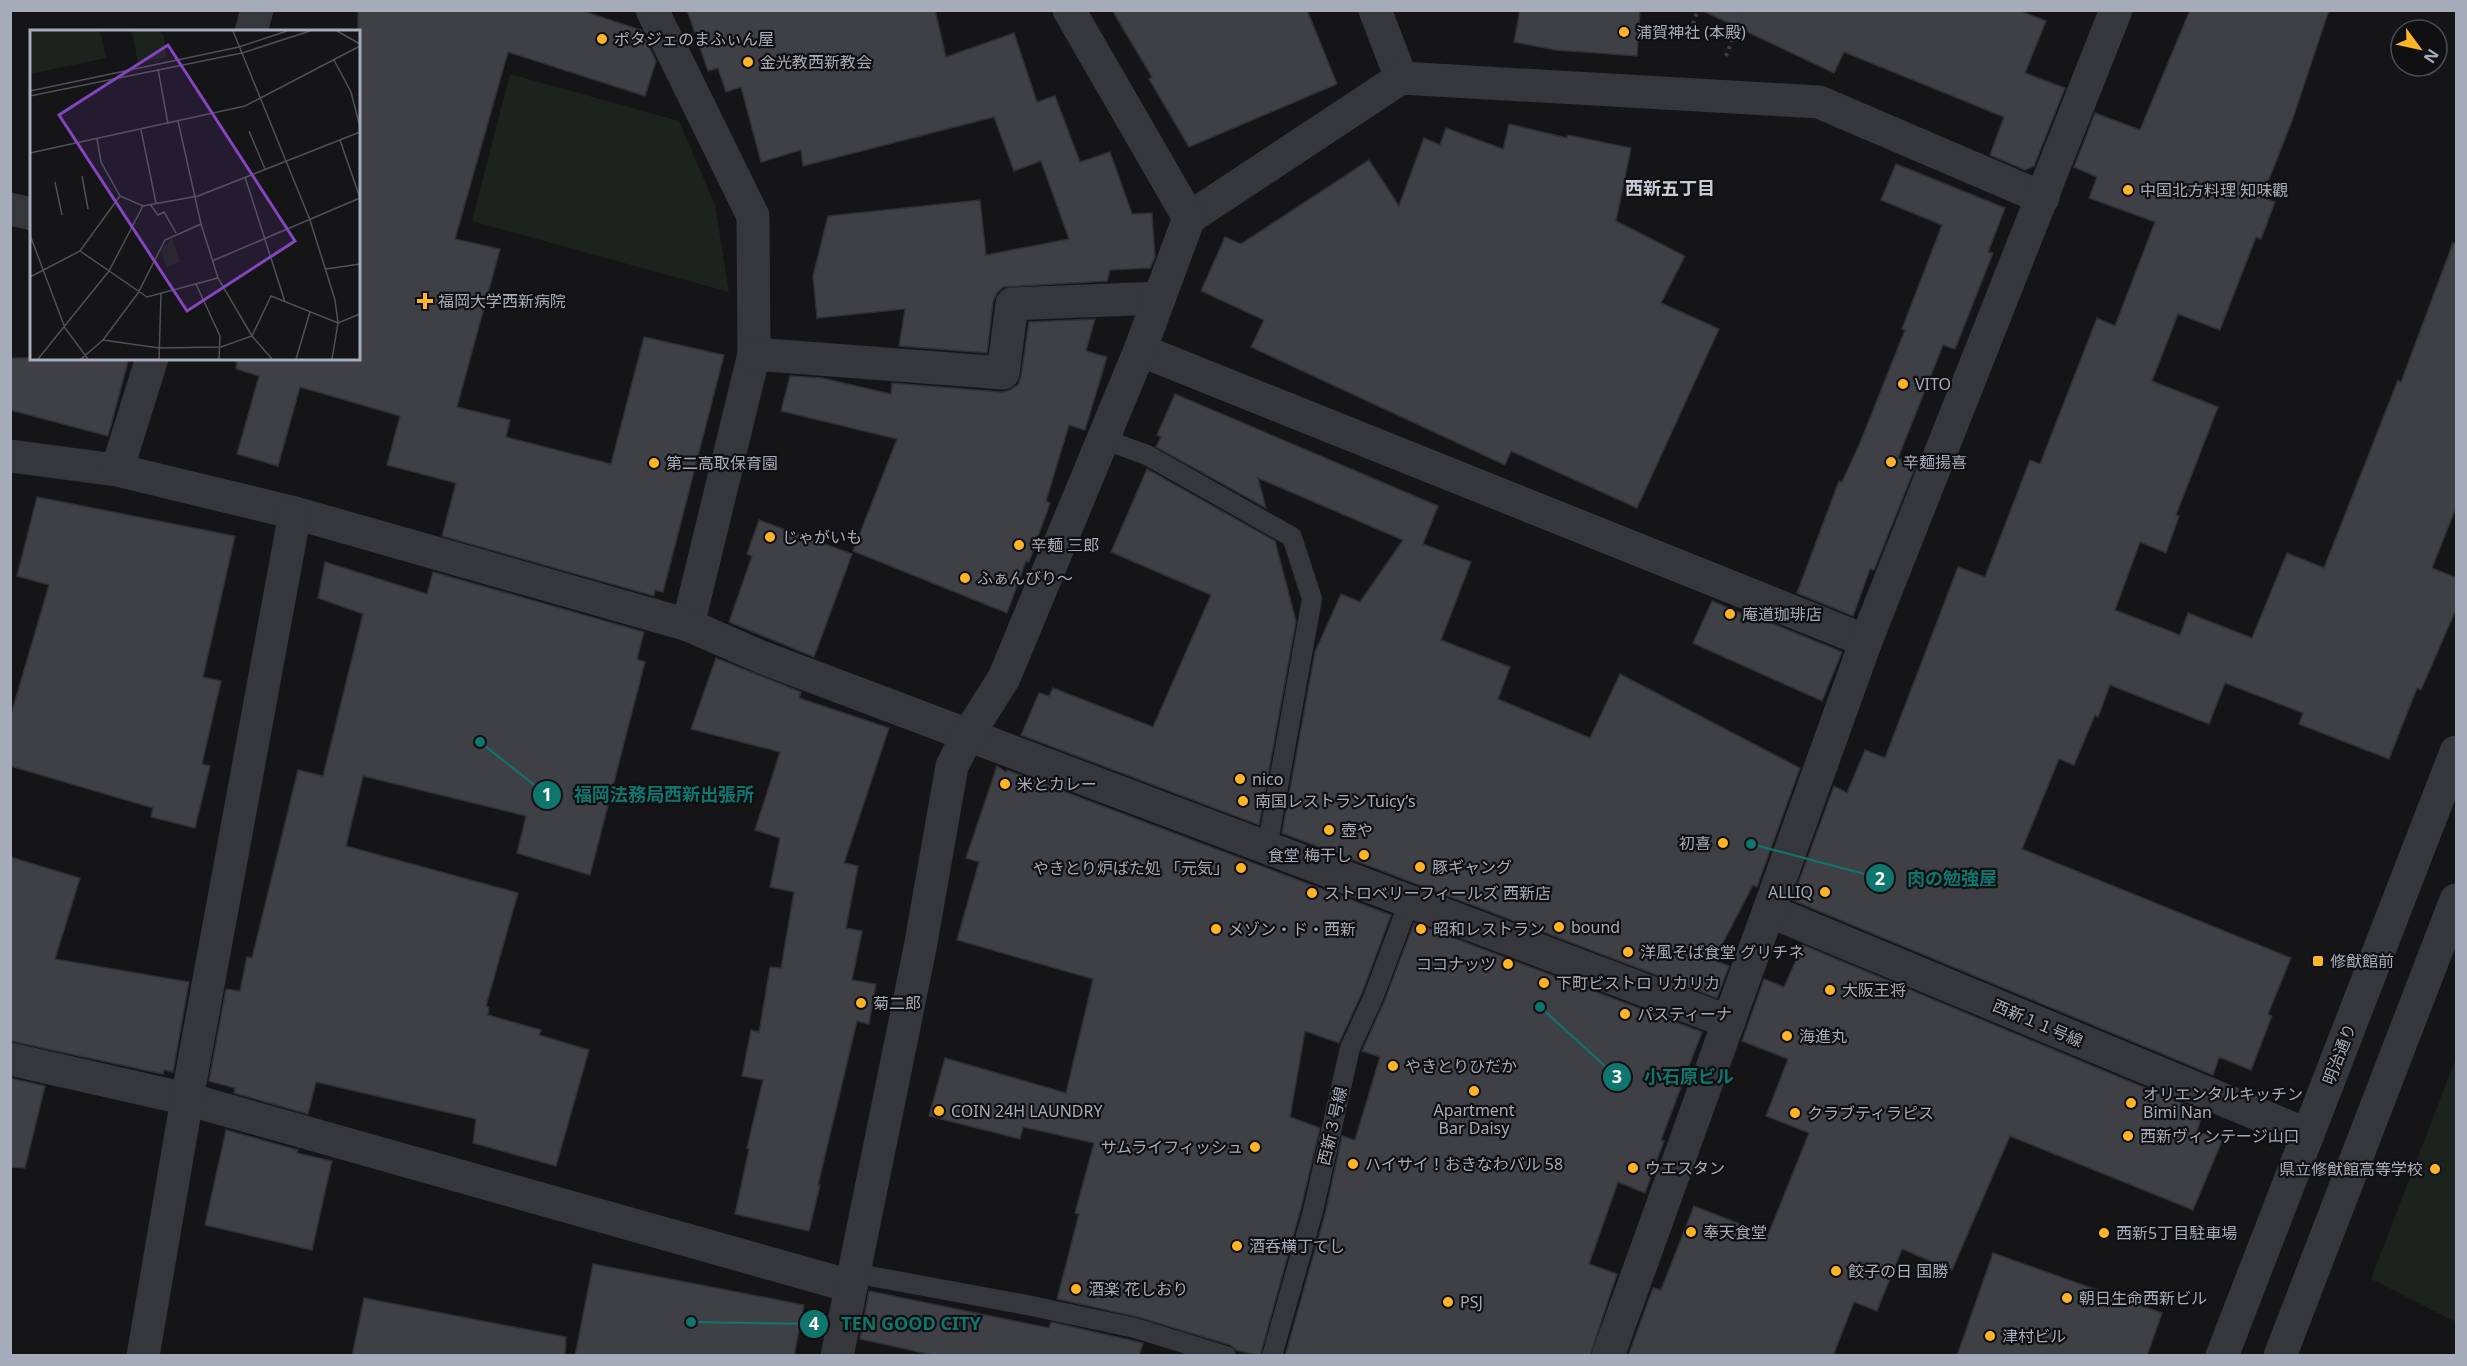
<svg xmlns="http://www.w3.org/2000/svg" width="2467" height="1366" viewBox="0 0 2467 1366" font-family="'Noto Sans','Noto Sans JP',sans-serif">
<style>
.green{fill:#1b231c}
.building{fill:#3f4045;stroke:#2f2f34;stroke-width:1.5}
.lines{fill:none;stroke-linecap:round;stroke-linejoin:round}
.path{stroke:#3c3e44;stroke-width:4;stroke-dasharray:3 4.5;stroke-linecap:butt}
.service{stroke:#36373d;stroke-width:20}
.minor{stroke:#36373d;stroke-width:33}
.tertiary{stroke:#36373d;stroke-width:33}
.poi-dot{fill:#ffb426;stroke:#101013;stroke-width:2}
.labels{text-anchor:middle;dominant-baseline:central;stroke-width:4.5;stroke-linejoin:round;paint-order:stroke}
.poi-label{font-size:16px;fill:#a6acb9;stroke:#101013;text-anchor:start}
.street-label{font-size:16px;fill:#a6acb9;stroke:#101013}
.neighbourhood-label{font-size:18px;font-weight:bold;fill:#c7cbd5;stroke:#101013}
.inset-road{fill:none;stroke:#4f5158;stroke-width:1.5}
.view{fill:#8446be;fill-opacity:0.15;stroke:#8446be;stroke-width:3}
.inset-edge{fill:none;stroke:#a6acb9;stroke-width:3}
.leader{fill:none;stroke:#0f766e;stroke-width:2}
.callout-dot{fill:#0f766e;stroke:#101013;stroke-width:2}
.mark-label{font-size:18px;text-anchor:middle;font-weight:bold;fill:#fff}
.callout-label{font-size:18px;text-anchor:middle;font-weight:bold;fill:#0f766e;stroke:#101013;stroke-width:4.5;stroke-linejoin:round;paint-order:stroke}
</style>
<rect width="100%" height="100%" fill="#151518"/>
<g class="green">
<polygon points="510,74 679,121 715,205 729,292 472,221"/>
<polygon points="2456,1058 2456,1322 2371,1279"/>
</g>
<g class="building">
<polygon points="358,10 580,10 641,30 656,61 645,96 508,52 455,239 500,249 457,407 510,420 506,437 611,464 644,337 724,355 663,592 655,590 654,596 442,536 456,483 387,465 400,416 300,387 278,466 237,454 259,376 236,369 237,358 358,358"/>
<polygon points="687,10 935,10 946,57 1014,33 1037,102 1055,96 1080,162 1110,152 1132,214 1152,213 1155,257 1150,268 1110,270 1107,281 1003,287 997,293 993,302 987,353 899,346 905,309 817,318 813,276 828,216 980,200 986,255 1069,239 1041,161 1014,171 994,117 803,166 801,150 761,162 741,87 726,92 718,68 708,71"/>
<polygon points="1112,10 1307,10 1337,84 1189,147 1149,79 1152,77"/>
<polygon points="1520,10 1640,10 1637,56 1556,50 1514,42"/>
<polygon points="1701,10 2018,10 2046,21 2025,73 2065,88 2034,166 2025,170 1990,155 2004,117 1844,52 1834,73"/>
<polygon points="2190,10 2329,10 2292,121 2262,197 2275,202 2261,239 2256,237 2220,330 2178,314 2152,381 2218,407 2176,515 2179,516 2166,553 2140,542 2115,610 2180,635 2188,613 2252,638 2287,553 2324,568 2398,380 2401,382 2453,243 2457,244 2457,505 2432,568 2457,578 2457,607 2421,690 2417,688 2389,759 2299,724 2303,713 2225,683 2209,724 2110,685 2098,717 2095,715 2074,765 2059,759 2022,849 2291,958 2268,1014 2272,1016 2251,1070 2219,1057 2213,1075 1792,900 1834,786 1847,793 1865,750 1885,758 1958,567 1985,577 2030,460 2040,464 2097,318 2115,326 2155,222 2089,198 2097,177 2074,167 2095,113 2140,130"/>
<polygon points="1509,124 1567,138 1568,135 1631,148 1616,221 1685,256 1661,303 1719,329 1637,508 1511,451 1505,465 1251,347 1264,320 1201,291 1225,237 1241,244 1369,160 1399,206 1424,138 1440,145 1446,128 1503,149"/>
<polygon points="1896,164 2005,208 1988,252 1993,253 1955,349 1943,345 1898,458 1916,465 1874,570 1870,569 1853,616 1797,593 1839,481 1842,482 1860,443 1905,330 1902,329 1942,225 1881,200"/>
<polygon points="1095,319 1086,351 1107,357 1085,430 1069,425 1046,501 1050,503 1029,562 1026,561 1007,613 853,551 897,439 781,411 790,376 822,378 891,394 892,383 1002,392 1010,390 1018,385 1021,376 1029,322"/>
<polygon points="10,358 129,358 108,436 10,410"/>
<polygon points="1175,394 1438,506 1423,544 1471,562 1441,640 1510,667 1498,699 1590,738 1620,674 1800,768 1757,887 1753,885 1714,960 1729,966 1717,998 1282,833 1315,652 1341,594 1360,602 1403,540 1258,478 1266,508 1156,447 1161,437 1157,435"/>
<polygon points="1147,469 1275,541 1296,621 1259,825 1021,735 1039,693 1049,696 1053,688 1153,727 1211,595 1111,552"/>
<polygon points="37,497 235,536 203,677 221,681 202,764 210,766 195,828 151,817 153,808 10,766 10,718 49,585 17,576"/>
<polygon points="759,520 852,554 814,657 729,622 752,556 747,554"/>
<polygon points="325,562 427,594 433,572 644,632 637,659 645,662 590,875 517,853 526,816 363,776 346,846 518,893 486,1006 489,1007 488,1015 541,1030 539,1035 589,1050 556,1166 473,1143 476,1119 316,1082 308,1114 234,1093 235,1088 209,1081 226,989 240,991 247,957 252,958 298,770 323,776 363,614 318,598"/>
<polygon points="1712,601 1758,621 1759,618 1842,652 1822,701 1693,643"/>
<polygon points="716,658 801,692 799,698 889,728 844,863 858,866 846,928 862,931 852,980 876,984 869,1024 857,1021 818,1185 820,1185 809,1231 735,1214 749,1149 747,1148 763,1080 742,1076 751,1030 759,1032 770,967 781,968 794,892 770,887 780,838 755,830 780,752 691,729"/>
<polygon points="997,766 1006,772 1007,770 1391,915 1362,993 1339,1043 1305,1031 1290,1117 1320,1128 1301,1208 1260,1356 1236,1350 1230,1345 1138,1317 1057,1299 1079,1214 1075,1213 1094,1143 1023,1127 1020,1139 929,1116 945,1058 1066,1093 1093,979 957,940 979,862 966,858"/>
<polygon points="10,857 80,878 55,959 189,982 173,1072 164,1070 163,1074 10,1041"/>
<polygon points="1414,923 1702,1032 1661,1140 1664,1141 1645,1193 1618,1182 1589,1264 1617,1274 1590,1356 1285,1356 1325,1214 1342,1136 1355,1140 1380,1057 1362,1051 1384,1002"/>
<polygon points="1803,945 2203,1112 2197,1131 2222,1141 2193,1210 2010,1136 1952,1270 1902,1249 1877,1311 1854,1302 1833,1356 1628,1356 1653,1288 1661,1290 1694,1206 1768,1235 1809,1133 1766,1116 1788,1059 1742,1041 1764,979 1784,987"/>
<polygon points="10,1078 45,1086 25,1168 10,1167"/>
<polygon points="226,1130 298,1150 297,1153 332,1161 312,1250 205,1225"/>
<polygon points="1993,1253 2162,1313 2147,1356 1957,1356"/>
<polygon points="593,1264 804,1305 794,1356 575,1356"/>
<polygon points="869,1291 1049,1328 1051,1322 1143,1343 1139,1356 937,1356 860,1339"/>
<polygon points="364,1298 566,1337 565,1356 352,1356"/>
</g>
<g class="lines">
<g class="path">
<polyline points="1730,10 1742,15"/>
<polyline points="1654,29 1690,32 1698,10"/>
<polyline points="1726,56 1744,10"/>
</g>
<g class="service">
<polyline points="1103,439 1147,455 1292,537 1312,599 1267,848"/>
<polyline points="853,1273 1027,1305 1135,1328 1226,1356"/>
<polyline points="1272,1356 1313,1211 1350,1048 1373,998 1409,902"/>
</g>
<g class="minor">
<polyline points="652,10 753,216 754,354 688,625"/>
<polyline points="1375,10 1401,78"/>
<polyline points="251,32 257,10"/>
<polyline points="10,209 32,214"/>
<polyline points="1189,218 1401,78 1819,102 2043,198"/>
<polyline points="1140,350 1866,641"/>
<polyline points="754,354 1003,373 1012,304 1159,298"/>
<polyline points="10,456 117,470 295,513 688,625 761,657 1729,1022"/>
<polyline points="117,470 152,358"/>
<polyline points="1769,911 2308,1135"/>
<polyline points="10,1059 187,1099 850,1286"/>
<polyline points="143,1356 187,1099 295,513"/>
</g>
<g class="tertiary">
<polyline points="837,1356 920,948 952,766 968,735 1004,678 1140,350 1189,218 1069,10"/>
<polyline points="1608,1356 1866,641 2116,10"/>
<polyline points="2222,1356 2456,752"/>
<polyline points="2280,1356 2456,900"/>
</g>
</g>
<g class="poi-dot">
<circle cx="1624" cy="32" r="6"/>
<circle cx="602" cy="39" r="6"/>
<circle cx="748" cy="62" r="6"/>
<circle cx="2128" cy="190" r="6"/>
<path d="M422 292h6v6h6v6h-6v6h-6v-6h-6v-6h6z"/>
<circle cx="1903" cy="384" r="6"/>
<circle cx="1891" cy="462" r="6"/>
<circle cx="654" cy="463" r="6"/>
<circle cx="770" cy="537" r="6"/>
<circle cx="1019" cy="545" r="6"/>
<circle cx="965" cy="578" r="6"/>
<circle cx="1730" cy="614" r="6"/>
<circle cx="1240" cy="779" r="6"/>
<circle cx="1005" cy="784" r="6"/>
<circle cx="1243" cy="801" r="6"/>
<circle cx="1329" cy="830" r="6"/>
<circle cx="1723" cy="843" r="6"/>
<circle cx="1364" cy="855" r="6"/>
<circle cx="1420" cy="867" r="6"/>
<circle cx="1241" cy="868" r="6"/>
<circle cx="1825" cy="892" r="6"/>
<circle cx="1312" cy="893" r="6"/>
<circle cx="1559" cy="927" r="6"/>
<circle cx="1216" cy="929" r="6"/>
<circle cx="1421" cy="929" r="6"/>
<circle cx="1628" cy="952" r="6"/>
<rect x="2312" y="955" width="12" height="12" rx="3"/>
<circle cx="1508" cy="964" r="6"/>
<circle cx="1544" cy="983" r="6"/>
<circle cx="1830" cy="990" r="6"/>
<circle cx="861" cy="1003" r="6"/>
<circle cx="1625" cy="1014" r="6"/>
<circle cx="1787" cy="1036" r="6"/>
<circle cx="1393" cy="1066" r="6"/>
<circle cx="1474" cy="1091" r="6"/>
<circle cx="2131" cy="1103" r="6"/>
<circle cx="939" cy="1111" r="6"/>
<circle cx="1795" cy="1113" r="6"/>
<circle cx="2128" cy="1136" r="6"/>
<circle cx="1255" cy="1147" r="6"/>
<circle cx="1353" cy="1164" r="6"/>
<circle cx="1633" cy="1168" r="6"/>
<circle cx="2435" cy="1169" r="6"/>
<circle cx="1691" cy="1232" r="6"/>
<circle cx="2104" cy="1233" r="6"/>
<circle cx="1237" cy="1246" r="6"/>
<circle cx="1836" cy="1271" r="6"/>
<circle cx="1076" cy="1289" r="6"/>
<circle cx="2067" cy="1298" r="6"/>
<circle cx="1448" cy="1302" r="6"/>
<circle cx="1990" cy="1336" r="6"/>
</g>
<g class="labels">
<g class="poi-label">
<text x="1636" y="32">浦賀神社 (本殿)</text>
<text x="614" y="39">ポタジェのまふぃん屋</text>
<text x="760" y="62">金光教西新教会</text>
<text x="2140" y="190">中国北方料理 知味觀</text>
<text x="438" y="301">福岡大学西新病院</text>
<text x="1915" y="384">VITO</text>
<text x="1903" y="462">辛麺揚喜</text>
<text x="666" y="463">第二高取保育園</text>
<text x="782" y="537">じゃがいも</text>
<text x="1031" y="545">辛麺 三郎</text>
<text x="977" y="578">ふぁんびり〜</text>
<text x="1742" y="614">庵道珈琲店</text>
<text x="1252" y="779">nico</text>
<text x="1017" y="784">米とカレー</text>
<text x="1255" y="801">南国レストランTuicy’s</text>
<text x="1341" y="830">壺や</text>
<text x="1711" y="843" text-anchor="end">初喜</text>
<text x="1352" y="855" text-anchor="end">食堂 梅干し</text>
<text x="1432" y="867">豚ギャング</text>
<text x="1229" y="868" text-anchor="end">やきとり炉ばた処 「元気」</text>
<text x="1813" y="892" text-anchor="end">ALLIQ</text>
<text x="1324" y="893">ストロベリーフィールズ 西新店</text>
<text x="1571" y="927">bound</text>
<text x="1228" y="929">メゾン・ド・西新</text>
<text x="1433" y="929">昭和レストラン</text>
<text x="1640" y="952">洋風そば食堂 グリチネ</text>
<text x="2330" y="961">修猷館前</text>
<text x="1496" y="964" text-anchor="end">ココナッツ</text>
<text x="1556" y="983">下町ビストロ リカリカ</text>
<text x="1842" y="990">大阪王将</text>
<text x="873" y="1003">菊二郎</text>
<text x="1637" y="1014">パスティーナ</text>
<text x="1799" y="1036">海進丸</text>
<text x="1405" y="1066">やきとりひだか</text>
<text x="2143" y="1094">オリエンタルキッチン<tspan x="2143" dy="18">Bimi Nan</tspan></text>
<text x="1474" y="1110" text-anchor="middle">Apartment<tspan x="1474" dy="18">Bar Daisy</tspan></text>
<text x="951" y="1111">COIN 24H LAUNDRY</text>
<text x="1807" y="1113">クラブティラピス</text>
<text x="2140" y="1136">西新ヴィンテージ山口</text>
<text x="1243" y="1147" text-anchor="end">サムライフィッシュ</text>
<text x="1365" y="1164">ハイサイ！おきなわバル 58</text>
<text x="1645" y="1168">ウエスタン</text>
<text x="2423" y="1169" text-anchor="end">県立修猷館高等学校</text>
<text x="1703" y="1232">奉天食堂</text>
<text x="2116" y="1233">西新5丁目駐車場</text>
<text x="1249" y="1246">酒呑横丁てし</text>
<text x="1848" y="1271">餃子の日 国勝</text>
<text x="1088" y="1289">酒楽 花しおり</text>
<text x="2079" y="1298">朝日生命西新ビル</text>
<text x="1460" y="1302">PSJ</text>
<text x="2002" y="1336">津村ビル</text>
</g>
<g class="street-label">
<text transform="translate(2038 1023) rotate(23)">西新１１号線</text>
<text transform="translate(2339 1054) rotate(-69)">明治通り</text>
<text transform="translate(1332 1126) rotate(-77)">西新３号線</text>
</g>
<g class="neighbourhood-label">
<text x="1670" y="188">西新五丁目</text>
</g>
</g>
<g transform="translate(30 30)">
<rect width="330" height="330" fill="#151518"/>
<path d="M0 1H70L76 28 0 44ZM102 1H127L134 6 136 27 108 33ZM142 208 150 232 136 237 131 221Z" fill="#1b231c"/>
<path class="inset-road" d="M203 1 280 190 305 270 308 293 302 329M307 1 330 14M304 30 321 62 330 97M128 39 138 94M0 61 209 17 257 1M0 66 212 23 280 1M148 91 171 194 188 248 222 306 242 329M111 100 126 173M219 101 235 139M67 109 71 132 90 166 113 176 168 166 330 102M310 110 330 168M0 123 215 76 330 16M52 146 58 179M215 147 255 272M25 152 32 185M120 174 128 185 134 182 146 203M0 205 35 298 58 329M50 221 117 267 188 248M182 231 330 168M296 239 330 234M0 247 50 221 90 166M166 254 190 306 189 329M73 310 129 318 191 317 222 306 241 266 308 293 330 284M8 329 79 241 113 176M51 329 73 310 108 263 135 210 171 194M129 329 131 264M266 329 280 282"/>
<path class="view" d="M138 15 265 211 157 281 29 85Z"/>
<rect width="330" height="330" class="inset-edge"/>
</g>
<path class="leader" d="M480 742L547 795M1751 844L1880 878M1540 1007L1617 1077M691 1322L814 1324"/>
<g class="callout-dot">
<circle cx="480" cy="742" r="6"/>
<circle cx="1751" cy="844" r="6"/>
<circle cx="1540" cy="1007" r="6"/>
<circle cx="691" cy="1322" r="6"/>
<circle cx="547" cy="795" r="15"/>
<circle cx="1880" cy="878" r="15"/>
<circle cx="1617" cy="1077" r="15"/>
<circle cx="814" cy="1324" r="15"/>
</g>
<g class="mark-label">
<text x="547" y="801">1</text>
<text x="1880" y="885">2</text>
<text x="1617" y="1083">3</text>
<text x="814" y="1330">4</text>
</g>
<g class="callout-label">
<text x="664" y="801">福岡法務局西新出張所</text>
<text x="1952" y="885">肉の勉強屋</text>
<text x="1689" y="1083">小石原ビル</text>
<text x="911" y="1330">TEN GOOD CITY</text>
</g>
<rect width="2467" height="1366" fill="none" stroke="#a6acb9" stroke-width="24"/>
<g transform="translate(2419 48) rotate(123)"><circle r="28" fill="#101013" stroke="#4c4e55" stroke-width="1.5"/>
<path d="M0-4.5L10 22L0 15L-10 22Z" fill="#ffb426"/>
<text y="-9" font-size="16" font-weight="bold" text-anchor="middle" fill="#a6acb9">N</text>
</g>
</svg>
